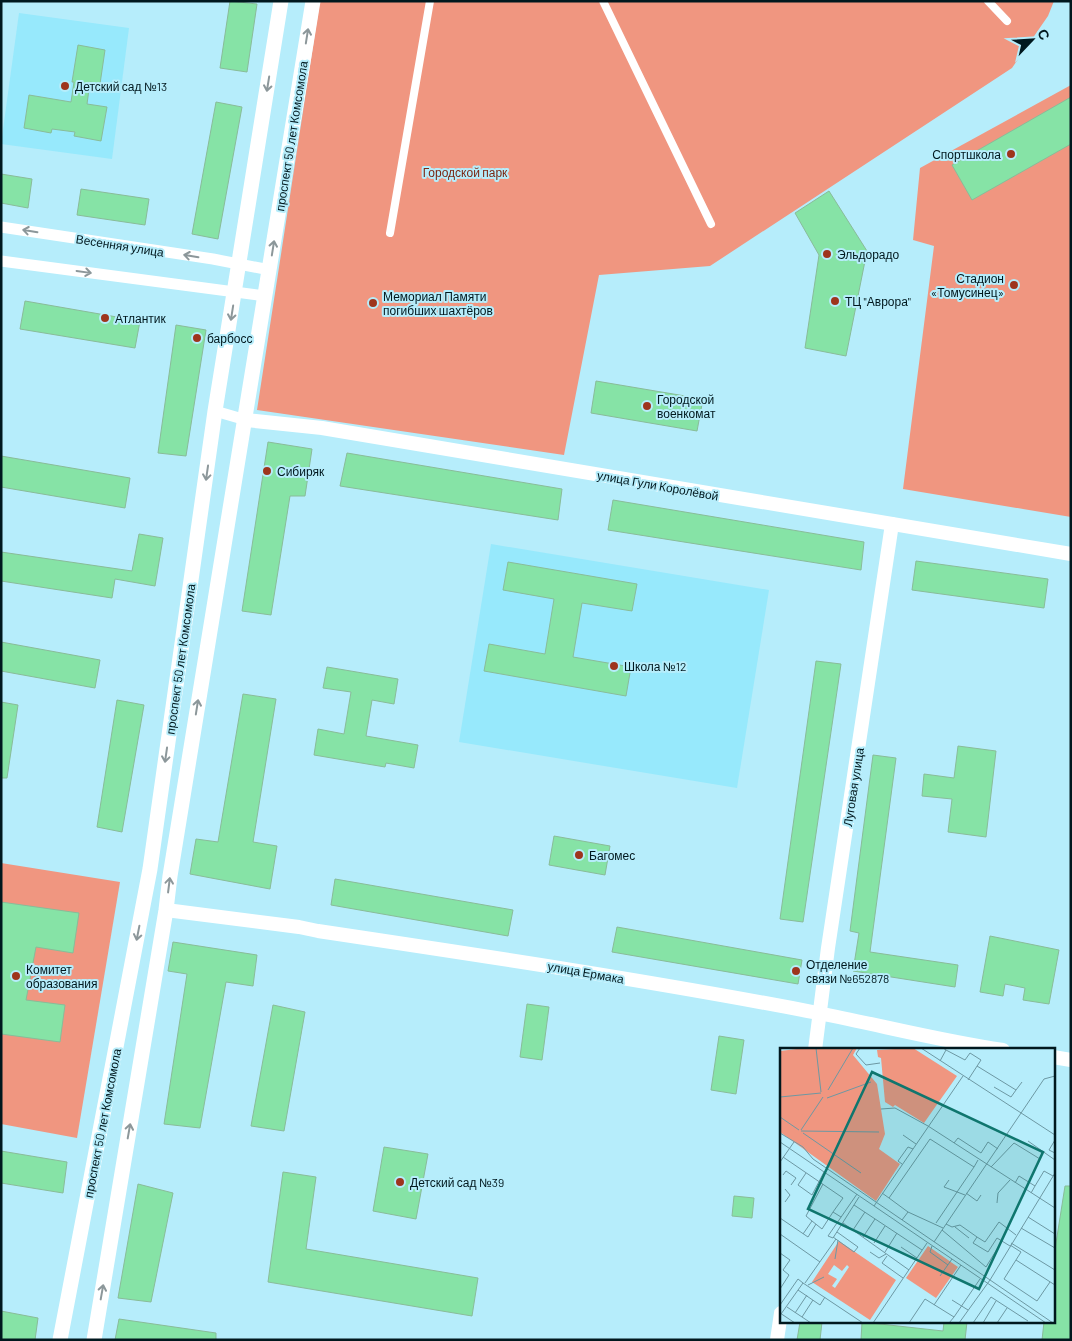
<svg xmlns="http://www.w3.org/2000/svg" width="1072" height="1341" viewBox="0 0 1072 1341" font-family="Barlow,sans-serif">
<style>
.built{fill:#97e9fc}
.green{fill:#f09680}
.building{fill:#86e3a6;stroke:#89bc99}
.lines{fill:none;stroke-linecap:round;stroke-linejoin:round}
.pedestrian{stroke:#fff;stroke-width:8}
.minor{stroke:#fff;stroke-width:11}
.tertiary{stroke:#fff;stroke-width:14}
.secondary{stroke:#fff;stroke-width:15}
.oneway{stroke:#8c979a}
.poi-dot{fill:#9e351d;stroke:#b6edfb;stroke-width:2}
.labels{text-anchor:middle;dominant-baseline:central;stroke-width:4;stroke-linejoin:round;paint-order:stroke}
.poi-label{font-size:12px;fill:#00181e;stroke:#b6edfb;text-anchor:start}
.street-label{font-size:12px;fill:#00181e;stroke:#b6edfb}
.park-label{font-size:12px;fill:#7c2612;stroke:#b6edfb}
.inset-road{fill:none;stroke:#6d98a3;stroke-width:1}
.view{fill:#0f766e;fill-opacity:0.15;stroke:#0f766e;stroke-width:2.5}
.inset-edge{fill:none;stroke:#00181e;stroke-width:2.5}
</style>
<rect width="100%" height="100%" fill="#b6edfb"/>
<g class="built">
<polygon points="19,13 129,28 112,159 1,144"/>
<polygon points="491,544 769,590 737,788 459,742"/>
</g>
<g class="green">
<polygon points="320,1 1054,1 1048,16 1012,68 710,266 599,275 564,455 257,410"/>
<polygon points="1071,85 1071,517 903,489 934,246 913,240 920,168"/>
<polygon points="1,863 120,882 77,1138 1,1124"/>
</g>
<g class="building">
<polygon points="230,1 257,4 247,72 220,68"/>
<polygon points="78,45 105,50 100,84 90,82 87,104 107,107 101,141 74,136 75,132 52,129 51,133 24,128 29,95 71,102 74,82 72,82"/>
<polygon points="1071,97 1071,144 972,200 952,165"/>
<polygon points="216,102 242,107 218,239 192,234"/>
<polygon points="1,174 32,179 28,208 1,203"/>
<polygon points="81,189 149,199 145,225 77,215"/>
<polygon points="829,191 867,251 846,356 805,348 819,255 795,213"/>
<polygon points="25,301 140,321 135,348 20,329"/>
<polygon points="176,325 206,330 186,456 158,453"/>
<polygon points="596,381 703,399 697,431 591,413"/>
<polygon points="268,442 312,449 305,496 290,496 271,615 242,611"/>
<polygon points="347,453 562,489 558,520 340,486"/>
<polygon points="1,456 130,478 125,508 1,487"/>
<polygon points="613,500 864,542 861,570 608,530"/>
<polygon points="139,534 163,538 155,586 115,579 112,598 1,581 1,552 132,571"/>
<polygon points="916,561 1048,579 1044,608 912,590"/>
<polygon points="508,562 637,584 632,611 582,603 573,657 631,667 626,696 484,671 489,644 545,654 554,599 503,590"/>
<polygon points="1,642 100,660 95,688 1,671"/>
<polygon points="816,661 841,664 803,922 780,919"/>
<polygon points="327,667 398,679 394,704 372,700 366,736 418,745 414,768 386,763 385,767 314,755 318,729 344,734 351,692 323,688"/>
<polygon points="243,694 276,699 253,842 277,846 270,889 190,874 196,839 218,842"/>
<polygon points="117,700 144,705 122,832 97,827"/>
<polygon points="1,702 18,705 7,778 1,778"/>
<polygon points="958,746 996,751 986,837 948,832 952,799 922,796 924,774 954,778"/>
<polygon points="873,755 896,758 870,952 958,965 955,987 853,971 859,933 850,931"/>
<polygon points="554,836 610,846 605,875 549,865"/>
<polygon points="335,879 513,910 508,936 331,905"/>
<polygon points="1,902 79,913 73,953 36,947 26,1000 65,1005 60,1042 1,1034"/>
<polygon points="617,927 802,960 798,984 612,952"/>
<polygon points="990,936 1059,950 1049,1004 1023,1000 1025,988 1005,984 1003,996 980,992"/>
<polygon points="173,942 257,955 253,986 226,982 200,1128 164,1124 187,974 168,971"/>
<polygon points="527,1004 549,1007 542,1060 520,1057"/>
<polygon points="273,1005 305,1012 284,1131 251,1126"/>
<polygon points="719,1036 744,1040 736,1094 711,1090"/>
<polygon points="384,1147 428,1154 416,1219 373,1211"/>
<polygon points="1,1151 67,1162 63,1193 1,1183"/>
<polygon points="283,1172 316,1177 306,1249 478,1278 472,1316 268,1282"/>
<polygon points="138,1184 173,1193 151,1302 118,1298"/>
<polygon points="1065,1186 1071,1186 1071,1340 1042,1340 1044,1322 1053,1322 1053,1262"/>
<polygon points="734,1196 754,1198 752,1218 732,1216"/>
<polygon points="1,1311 38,1318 35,1340 1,1340"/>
<polygon points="119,1319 216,1333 216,1340 115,1340"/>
<polygon points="800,1322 822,1322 820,1340 797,1340"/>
<polygon points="862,1322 943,1331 944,1322 967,1322 965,1340 861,1340"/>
</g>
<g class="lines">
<g class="pedestrian">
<polyline points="603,1 711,224"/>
<polyline points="988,1 1007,21"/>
<polyline points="390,233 430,1"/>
</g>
<g class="minor">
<polyline points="1,227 213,259 270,270"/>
<polyline points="1,261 265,296"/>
<polyline points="215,411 246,420"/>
</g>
<g class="tertiary">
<polyline points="246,420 322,428 1071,554"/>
<path d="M166 910 299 927 318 931C485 956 652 981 818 1013 880 1025 941 1041 1003 1050"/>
<polyline points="815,1050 828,948 892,524"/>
<polyline points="1053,1057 1071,1060"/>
<polyline points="777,1340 781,1313"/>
</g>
<g class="secondary">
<polyline points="60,1340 150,869 215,411 281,1"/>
<polyline points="94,1340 166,910 170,876 313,1"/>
</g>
</g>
<defs><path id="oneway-shaft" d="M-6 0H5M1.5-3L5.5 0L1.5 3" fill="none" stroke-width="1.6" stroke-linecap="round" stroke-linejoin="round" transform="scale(1.25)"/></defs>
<g class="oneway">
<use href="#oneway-shaft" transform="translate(307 36) rotate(-81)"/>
<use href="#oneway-shaft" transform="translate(268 84) rotate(99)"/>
<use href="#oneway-shaft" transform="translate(30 231) rotate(-171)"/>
<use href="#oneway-shaft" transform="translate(273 248) rotate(-81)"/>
<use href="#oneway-shaft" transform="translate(191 256) rotate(-171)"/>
<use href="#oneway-shaft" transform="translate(84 272) rotate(8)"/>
<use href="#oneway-shaft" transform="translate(232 313) rotate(99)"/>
<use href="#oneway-shaft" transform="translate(207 473) rotate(98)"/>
<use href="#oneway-shaft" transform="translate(197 707) rotate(-81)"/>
<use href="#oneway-shaft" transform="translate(166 755) rotate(98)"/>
<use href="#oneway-shaft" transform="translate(169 885) rotate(-83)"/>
<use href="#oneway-shaft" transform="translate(138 933) rotate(101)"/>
<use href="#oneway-shaft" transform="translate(129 1131) rotate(-80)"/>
<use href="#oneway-shaft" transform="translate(102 1292) rotate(-80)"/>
</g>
<g class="poi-dot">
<circle cx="65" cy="86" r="5"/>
<circle cx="1011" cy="154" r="5"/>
<circle cx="827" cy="254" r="5"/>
<circle cx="1014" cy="285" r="5"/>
<circle cx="835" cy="301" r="5"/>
<circle cx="373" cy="303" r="5"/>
<circle cx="105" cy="318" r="5"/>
<circle cx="197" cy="338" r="5"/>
<circle cx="647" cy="406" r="5"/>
<circle cx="267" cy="471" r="5"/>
<circle cx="614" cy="666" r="5"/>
<circle cx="579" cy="855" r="5"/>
<circle cx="796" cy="971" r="5"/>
<circle cx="16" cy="976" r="5"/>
<circle cx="400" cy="1182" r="5"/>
</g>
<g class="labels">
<g class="poi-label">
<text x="75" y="86">Детский сад №13</text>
<text x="1001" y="154" text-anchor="end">Спортшкола</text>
<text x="837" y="254">Эльдорадо</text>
<text x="1004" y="278" text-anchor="end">Стадион<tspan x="1004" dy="14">«Томусинец»</tspan></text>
<text x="383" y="296">Мемориал Памяти<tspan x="383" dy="14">погибших шахтёров</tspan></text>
<text x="845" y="301">ТЦ "Аврора"</text>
<text x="115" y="318">Атлантик</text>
<text x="207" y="338">барбосс</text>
<text x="657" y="399">Городской<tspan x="657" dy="14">военкомат</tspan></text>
<text x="277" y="471">Сибиряк</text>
<text x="624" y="666">Школа №12</text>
<text x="589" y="855">Багомес</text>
<text x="806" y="964">Отделение<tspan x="806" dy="14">связи №652878</tspan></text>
<text x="26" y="969">Комитет<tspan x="26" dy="14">образования</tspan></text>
<text x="410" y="1182">Детский сад №39</text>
</g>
<g class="street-label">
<text transform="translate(291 136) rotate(-81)">проспект 50 лет Комсомола</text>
<text transform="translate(120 245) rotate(9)">Весенняя улица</text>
<text transform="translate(658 485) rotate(10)">улица Гули Королёвой</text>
<text transform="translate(180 659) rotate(-82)">проспект 50 лет Комсомола</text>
<text transform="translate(853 787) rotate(-81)">Луговая улица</text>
<text transform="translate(586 972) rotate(10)">улица Ермака</text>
<text transform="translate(102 1123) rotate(-79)">проспект 50 лет Комсомола</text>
</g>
<g class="park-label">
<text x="465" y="172">Городской парк</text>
</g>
</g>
<g transform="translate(780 1048)">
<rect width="275" height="275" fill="#b6edfb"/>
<path d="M25 0H77L73 7 97 36 105 86 99 101 120 116 96 153 0 84V3ZM133 0 177 28 144 75 115 57 113 59 105 54 101 10 98 9 97 2ZM59 193 116 232 90 272 32 234ZM54 217 62 223 67 217 69 219 55 240 52 238 57 231 48 226ZM148 198 178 219 156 250 126 230Z" fill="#f09680" fill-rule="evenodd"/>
<path class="inset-road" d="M36 0 41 44M80 0 76 6 86 17 100 15M141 0 275 87M166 2 185 12 190 5 201 12 188 32M160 13 166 2 163 0M197 18 236 42 242 34M214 39 231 49 236 42M48 42 73 0M0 49 41 45M47 50 91 34M101 61 115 60 148 78 275 160M0 69 19 82M21 82 43 49M21 83 99 84M0 85 23 99 33 111 273 275M23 85 81 125M123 87 136 96M275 92 269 102 275 105M248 93 275 112M0 94 266 275M174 95 178 90 201 105 208 94 218 101M3 109 63 150 53 164M0 114 14 94M122 116 118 113 128 99 133 101M211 119 234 95 260 111M26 125 18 137 32 147 44 124M3 127 6 123 16 130 11 137M169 132 164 139 185 147M235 135 239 128 255 138 251 145M255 138 264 123 273 128M5 141 10 147 5 154M102 145 109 150 150 91 194 119 198 112M186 145 197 153 201 147M77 146 48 188 53 190 79 149M109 150 128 164 122 172M217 155 218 145 230 132M74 157 142 202M94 158 183 28M128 164 163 180M248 169 275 186M0 170 28 189 36 176M32 173 26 168 43 136M63 175 129 222M156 175 194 119M166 176 172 179 180 177 197 189M175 179 189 190M241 180 275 200M73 182 85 164M162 182 206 219 222 193M0 186 40 214M23 186 32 173 42 181 53 164 61 169M53 189 74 204 78 199 57 184M83 189 95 171M154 194 264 31 275 28M94 195 105 178M231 195 275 222M230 197 241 204 224 231 257 253 270 234M152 198 150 204 168 217M230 198 217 190 208 204 193 195 197 189 205 194 219 174 236 187M121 199 137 210M90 204 99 210 106 206M105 204 117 185M0 205 10 212 3 222 9 227 0 241M107 208 102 215 123 230M55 211 58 192M236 212 275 237M160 228 172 211M23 235 83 275M25 235 56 191M28 237 44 229M18 242 40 257 45 249M172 252 188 262M0 257 18 231 23 235 1 266M154 257 181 217M7 259 31 275M0 265 15 275M15 265 27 247M22 269 33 252M174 269 200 231M93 275 147 195M129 275 145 251 174 269 169 275M179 275 210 232 275 125M193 275 211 249 248 273M203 275 216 253M217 275 227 260"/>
<path class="view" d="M92 24 263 104 199 241 28 161Z"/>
<rect width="275" height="275" class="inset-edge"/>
</g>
<rect width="1072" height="1341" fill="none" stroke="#00181e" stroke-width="5"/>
<g transform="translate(1032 40) rotate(65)" stroke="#b6edfb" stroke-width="4" paint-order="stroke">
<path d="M0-4L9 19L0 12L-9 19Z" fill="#00181e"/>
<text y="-8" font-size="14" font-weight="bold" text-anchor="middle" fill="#00181e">С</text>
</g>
</svg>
